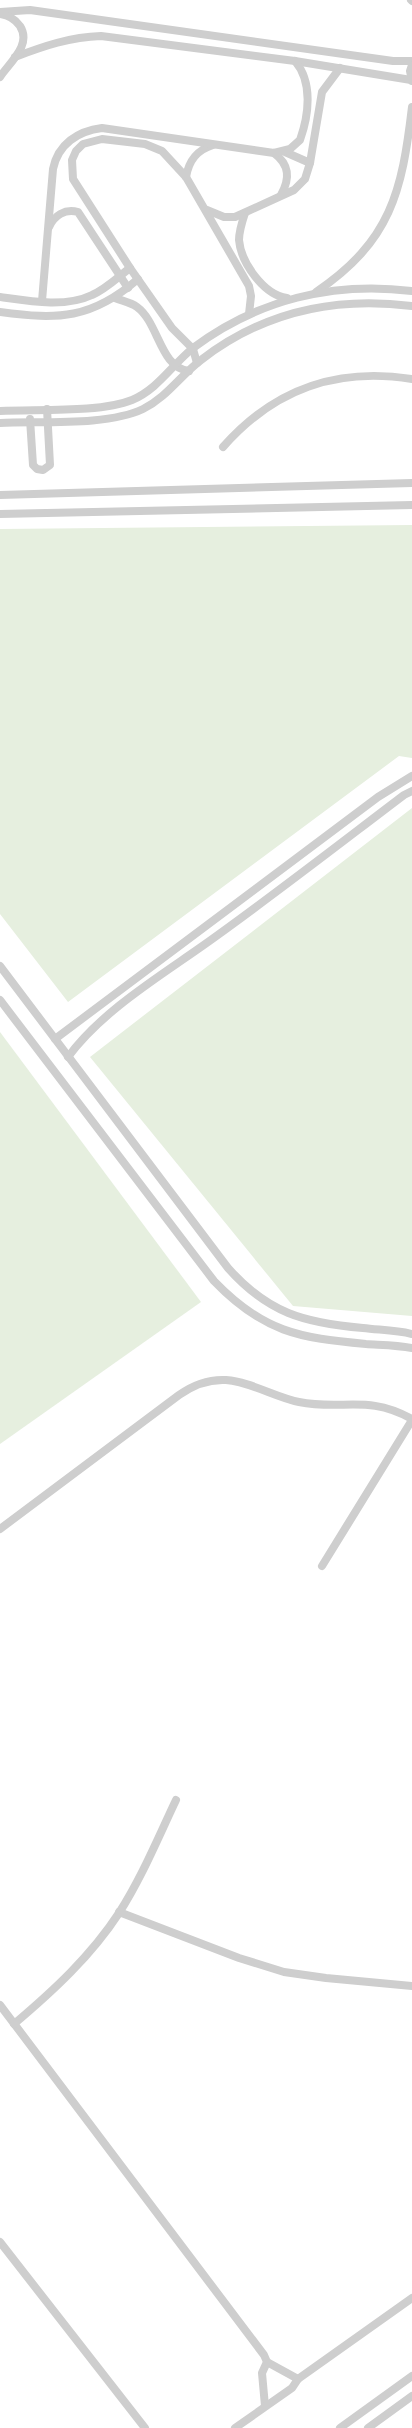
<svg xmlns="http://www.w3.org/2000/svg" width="412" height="2428" viewBox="0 0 412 2428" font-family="'DM Sans',sans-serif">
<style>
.green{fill:#e6efdf}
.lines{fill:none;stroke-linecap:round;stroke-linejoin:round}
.minor{stroke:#cecece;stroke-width:8}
</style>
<rect width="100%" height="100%" fill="#fff"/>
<g class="green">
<polygon points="412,525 412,758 399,756 68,1002 0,914 0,529"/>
<polygon points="412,808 412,1316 293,1306 90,1057"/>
<polygon points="0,1032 201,1302 0,1444"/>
</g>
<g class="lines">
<g class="minor">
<polyline points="411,0 412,1"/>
<polyline points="0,12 30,10 393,61 412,61"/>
<path d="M0 14C8 15 15 19 20 26 32 45 10 62 0 77"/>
<path d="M15 57C44 46 70 37 101 36L295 61 411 80"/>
<polyline points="412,65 410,71 412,81"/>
<polyline points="285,152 310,163"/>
<path d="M274 153C290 165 290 179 281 195"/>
<path d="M186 177C189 160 197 150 213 145"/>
<polyline points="207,210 224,217 235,217 294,190 305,179 310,163 322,92 340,68"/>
<path d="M245 213C242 222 239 231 239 240 241 263 264 295 287 298"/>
<path d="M49 227C54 216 65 208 78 212L128 288"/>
<path d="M316 292C391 241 402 192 412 107"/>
<path d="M0 297C28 301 65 308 92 295 106 289 118 277 130 268"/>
<path d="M115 298C122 301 130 302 137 307 159 323 160 368 189 371"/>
<path d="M42 301 53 169C58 144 78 131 102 128L274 153 290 149 300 140C309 115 313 82 295 61"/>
<path d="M0 312C58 320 92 319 138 279"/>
<polyline points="197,363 193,349 172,328 130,268 73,179 72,160 76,151 83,144 102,139 145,144 162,151 186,177 249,286 251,296 249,314"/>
<path d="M0 411C37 409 100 413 132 400 158 389 172 365 193 348 257 300 333 281 412 291"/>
<polyline points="30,419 33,465 37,469 43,470 50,465 47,409"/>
<path d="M0 423C40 421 108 426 143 409 167 397 180 376 201 360 263 312 334 296 412 306"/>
<path d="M223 447C274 389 336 367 412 379"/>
<polyline points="0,495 412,483"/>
<polyline points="0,514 412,505"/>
<path d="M0 966 228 1268C268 1313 304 1323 363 1328 379 1330 396 1330 412 1334"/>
<path d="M0 1000 214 1281C263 1332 299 1338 366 1344 381 1345 397 1345 412 1348"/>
<polyline points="55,1039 378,797 412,776"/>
<path d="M68 1057C104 1008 167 972 215 937 279 891 342 842 404 795L412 791"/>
<path d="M0 1529 179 1395C193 1385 208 1379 226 1380 251 1382 275 1397 299 1402 343 1411 367 1394 412 1419"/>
<polyline points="322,1566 412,1420"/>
<polyline points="119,1912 239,1958 284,1972 326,1978 412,1986"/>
<polyline points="0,2005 264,2355 267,2362 262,2373 265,2406"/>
<path d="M14 2024C53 1991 91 1956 119 1913 142 1877 158 1838 176 1800"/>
<polyline points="0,2242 145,2428"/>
<polyline points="267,2362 298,2379 412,2298"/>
<polyline points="235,2428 292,2388 298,2379"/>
<polyline points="340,2428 412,2376"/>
<polyline points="368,2428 412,2396"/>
</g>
</g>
</svg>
